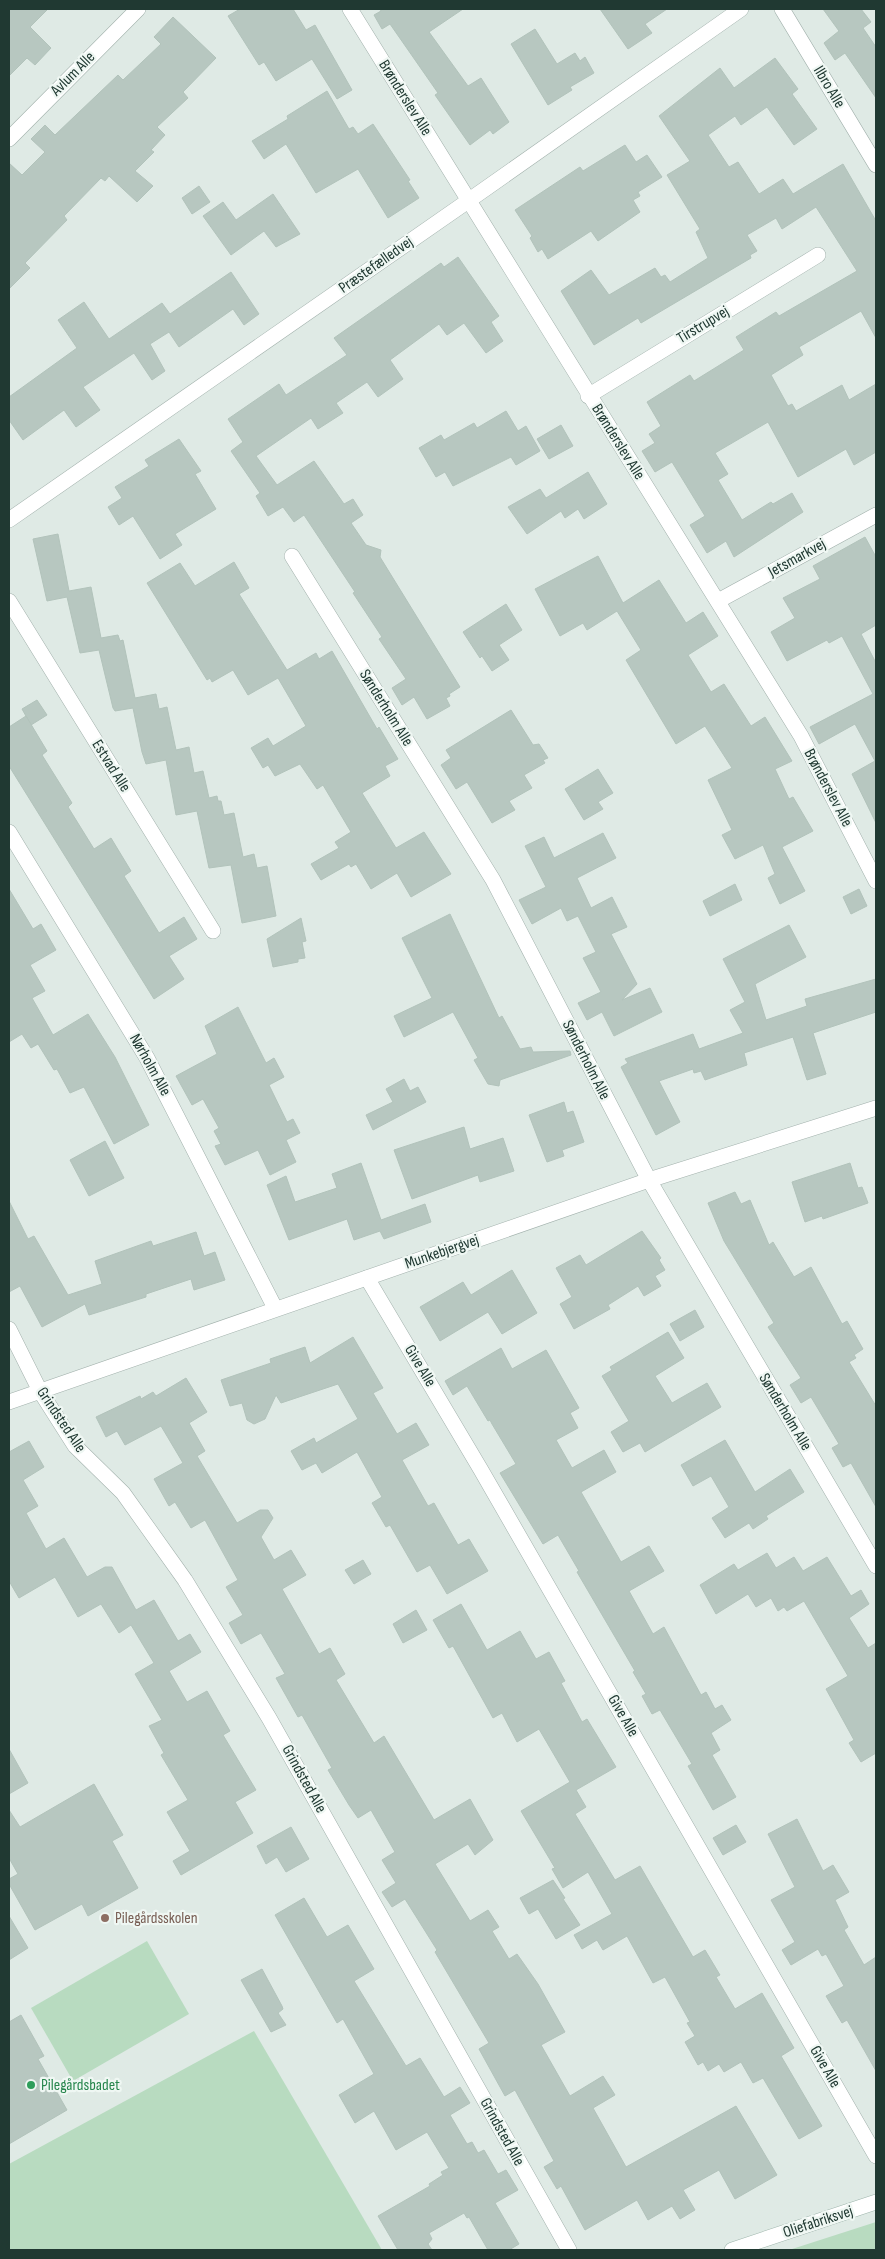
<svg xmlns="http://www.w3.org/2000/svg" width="885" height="2259" viewBox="0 0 885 2259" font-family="'Sofia Sans Condensed',sans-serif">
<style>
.green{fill:#b8dbc0}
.building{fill:#b7c7c0;stroke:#b2c3bb}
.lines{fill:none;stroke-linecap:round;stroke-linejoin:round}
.street-casing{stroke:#a2b1ac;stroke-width:16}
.secondary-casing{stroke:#9eb5ac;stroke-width:16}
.street{stroke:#fff;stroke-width:15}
.secondary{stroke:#fff;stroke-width:15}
.education-dot{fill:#8d6e63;stroke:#eff7f3;stroke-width:2}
.leisure-dot{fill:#2e9e5b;stroke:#eff7f3;stroke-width:2}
.labels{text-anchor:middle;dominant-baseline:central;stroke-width:4.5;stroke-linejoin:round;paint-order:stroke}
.street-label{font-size:16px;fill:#203932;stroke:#eff7f3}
.education-label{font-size:16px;fill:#785e54;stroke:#eff7f3;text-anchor:start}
.leisure-label{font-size:16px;fill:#27864d;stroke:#eff7f3;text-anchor:start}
</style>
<rect width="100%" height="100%" fill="#dfeae5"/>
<g class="green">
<polygon points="147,1941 189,2014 73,2081 31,2008"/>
<polygon points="254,2031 382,2250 9,2250 9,2164"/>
<polygon points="876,2222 876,2250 789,2250"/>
</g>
<g class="building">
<polygon points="9,9 48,9 30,27 51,48 35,65 27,58 9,76"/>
<polygon points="240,9 293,9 306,30 315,25 352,90 337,99 312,59 276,81 264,62 259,65 228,16"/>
<polygon points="380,9 463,9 429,32 468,86 481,78 509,122 493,134 490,130 470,145 435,95 438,93 390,24 382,29 374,15 381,11"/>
<polygon points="600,9 667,9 645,24 652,33 628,49"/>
<polygon points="823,9 861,9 871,22 863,28 876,47 876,98 845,53 835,60 824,43 839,31"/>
<polygon points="173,17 216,58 183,92 188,98 157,127 165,135 151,150 154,152 135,171 153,186 137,202 109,176 105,181 101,178 64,216 67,220 25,263 30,268 9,289 9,163 22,175 45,152 31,139 45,125 55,135 118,75 123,80 161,44 154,37"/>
<polygon points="535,29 557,64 575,53 580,61 585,57 594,73 570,87 572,90 548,105 511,44"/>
<polygon points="775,58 798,89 792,94 817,129 794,145 767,107 741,125 735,116 708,135 729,167 738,162 759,194 783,179 793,194 843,164 876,221 876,338 861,311 799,347 803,355 771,375 788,406 792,404 796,411 842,385 849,400 876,384 876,452 854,465 846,449 798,477 768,422 715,453 728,474 718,480 742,520 771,502 773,504 792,493 803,512 734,557 726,541 707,553 690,525 705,516 672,462 655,472 642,451 655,443 649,434 661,426 647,402 690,375 694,381 744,350 736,337 776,312 779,316 857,271 816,207 782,229 776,218 747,235 757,251 750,255 751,258 641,323 638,318 594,345 561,291 591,270 609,295 655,268 661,277 665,275 670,282 708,258 696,232 700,229 667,175 690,161 659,116 720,68 734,88"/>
<polygon points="327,91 349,129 353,127 358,134 373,124 410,180 408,181 419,198 388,218 358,169 316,193 286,144 264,159 252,141 288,119 287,116"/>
<polygon points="625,145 636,162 647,155 662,177 638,192 640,196 633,200 640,212 598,241 591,231 548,259 542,249 538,252 530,238 532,236 515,210 580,167 583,171"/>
<polygon points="199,186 210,202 192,214 182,198"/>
<polygon points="273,194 300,234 276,247 264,231 231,255 203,216 223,202 236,220"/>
<polygon points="458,257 499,316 491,322 503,341 486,353 464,323 447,335 439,324 390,360 403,379 378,397 367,382 336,403 343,413 318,429 311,418 256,456 277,485 314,461 344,504 353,499 363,515 351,523 366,545 381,550 380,557 460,687 449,694 450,696 446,698 450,706 427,719 414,697 402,705 392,688 406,679 379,639 382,637 353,593 355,592 304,515 294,522 283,507 268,516 256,496 260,493 231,451 243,442 228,419 279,384 286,395 347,355 334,338 441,263 444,267"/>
<polygon points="231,272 259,314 244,325 233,309 179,347 169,332 150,344 165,371 152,380 134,353 83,387 100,410 76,427 64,410 23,440 9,420 9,397 77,348 58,320 84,302 109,339 162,303 170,314"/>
<polygon points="506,411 518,431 526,426 540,451 516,465 511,457 453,486 445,472 436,477 419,448 441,435 444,440 474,423 477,428"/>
<polygon points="561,425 573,446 549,459 537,439"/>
<polygon points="179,439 201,471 195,474 216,509 175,534 182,545 160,559 133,516 119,525 108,507 122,498 115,487 149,466 145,460"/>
<polygon points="588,472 607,504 584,519 578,509 565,518 561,511 527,534 508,507 540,489 546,498"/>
<polygon points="58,534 69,591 91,587 101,638 118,635 120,641 123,640 135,698 156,694 159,709 167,707 176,750 189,747 194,773 203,771 209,798 217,796 218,801 221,801 224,815 234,813 243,857 254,854 257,868 267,866 276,916 242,923 231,865 209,868 197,811 176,815 166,760 146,764 142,752 133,708 115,711 113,708 99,650 80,653 67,597 47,601 33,539"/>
<polygon points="865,537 876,557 876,625 861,634 876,663 876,823 852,774 875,761 855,724 819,744 810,727 873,694 842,636 829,643 827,640 787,661 771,632 795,618 783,598 820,579 813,566"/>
<polygon points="598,556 623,603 659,580 686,623 703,612 718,636 688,655 711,692 724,684 751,726 765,717 792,761 775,769 789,799 793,797 813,831 782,847 805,891 780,904 768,878 775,874 763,845 735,859 722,835 732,830 708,780 732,768 705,726 676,744 626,660 641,650 617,611 587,630 583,623 560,636 535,589"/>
<polygon points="234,562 249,588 239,594 287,670 316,653 319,659 332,651 377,729 379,727 398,759 385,766 390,776 362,793 396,848 424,832 451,874 411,897 397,873 371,889 356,864 351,867 349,864 321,880 311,864 339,848 335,842 351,832 323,785 317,789 300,764 275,776 268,765 263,768 251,748 268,738 273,746 306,726 278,678 248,695 233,670 212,682 210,678 207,680 147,583 180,563 195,586"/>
<polygon points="506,604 522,630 499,645 509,660 492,671 482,656 480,658 463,632"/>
<polygon points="37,700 47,715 31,725 22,709"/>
<polygon points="511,710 533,745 539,744 548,758 543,760 545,763 524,775 532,788 509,801 515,810 492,823 467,782 456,789 441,765 451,758 446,750"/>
<polygon points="26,716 47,751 42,755 72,803 68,807 94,849 111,838 131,871 124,876 159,933 184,917 197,939 169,956 184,979 154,999 9,766 9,727"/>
<polygon points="598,769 613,793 598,802 603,809 584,820 565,789"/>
<polygon points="603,833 616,858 577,878 591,908 612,897 627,927 611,934 637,984 622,1000 650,988 662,1012 614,1036 602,1012 587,1020 578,1003 601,992 583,958 596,952 578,916 567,921 561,908 532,924 519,900 546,887 525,846 544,837 554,858"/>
<polygon points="735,884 742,900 710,916 703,901"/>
<polygon points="9,889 33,929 41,924 56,950 30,965 45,991 32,998 53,1035 88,1014 115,1057 149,1125 114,1144 84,1087 70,1093 57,1069 54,1070 38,1044 31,1048 22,1034 9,1042"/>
<polygon points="859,889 867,906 851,914 843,897"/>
<polygon points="450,914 499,1018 502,1016 520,1049 531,1047 533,1052 570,1051 571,1055 500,1080 499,1086 488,1084 474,1060 478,1058 453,1012 404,1037 394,1016 432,998 402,938"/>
<polygon points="301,918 306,941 302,942 305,958 298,959 298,962 273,967 267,939"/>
<polygon points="789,925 806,957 755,984 766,1020 807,1006 805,999 876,979 876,1012 813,1033 826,1074 807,1080 793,1037 744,1053 747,1065 705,1080 701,1071 694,1073 693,1069 659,1081 680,1122 656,1135 621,1067 628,1063 625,1059 693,1034 699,1049 743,1033 730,1010 745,1002 723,959"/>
<polygon points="238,1007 266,1063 274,1058 284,1077 269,1085 287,1122 293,1119 300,1133 286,1140 296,1162 270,1175 258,1150 225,1165 215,1146 221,1144 214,1131 219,1128 203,1099 192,1105 176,1076 217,1054 205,1026"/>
<polygon points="404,1079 410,1091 418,1087 426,1102 373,1130 366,1115 393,1102 386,1089"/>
<polygon points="564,1102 567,1113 573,1111 584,1142 562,1150 564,1156 547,1162 529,1115"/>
<polygon points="464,1127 470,1149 503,1138 514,1171 480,1182 478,1175 412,1199 394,1150"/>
<polygon points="105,1141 124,1178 89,1196 70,1160"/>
<polygon points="361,1163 381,1220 425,1204 431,1222 384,1239 380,1231 354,1240 347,1219 289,1240 267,1185 286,1176 295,1202 337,1188 332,1174"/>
<polygon points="850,1163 858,1188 862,1187 868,1203 823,1219 822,1216 805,1222 792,1182"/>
<polygon points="735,1192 741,1204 750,1200 769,1245 773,1242 794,1277 811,1267 842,1324 847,1321 863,1349 854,1355 856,1358 849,1362 876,1406 876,1507 851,1463 843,1467 832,1448 839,1444 811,1397 801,1403 790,1385 801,1378 768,1327 774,1323 724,1241 708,1203"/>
<polygon points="9,1201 28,1239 34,1236 68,1295 102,1284 95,1261 151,1241 153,1246 196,1232 204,1256 215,1252 225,1280 194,1290 191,1279 146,1294 146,1297 89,1315 85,1304 42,1327 20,1286 9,1292"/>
<polygon points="642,1231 661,1258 659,1260 665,1270 655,1276 661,1286 644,1296 638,1286 608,1305 610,1309 574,1329 560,1304 572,1297 556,1268 580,1255 586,1265"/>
<polygon points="512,1270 537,1313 502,1334 488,1312 440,1341 420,1307 463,1282 471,1295"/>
<polygon points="695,1310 704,1327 680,1341 670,1324"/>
<polygon points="668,1332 684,1358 655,1376 672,1403 707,1383 721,1407 645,1452 640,1443 623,1452 611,1432 629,1421 602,1376 612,1370 610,1367"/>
<polygon points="353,1337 383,1388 373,1393 397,1434 416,1423 429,1445 402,1460 428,1506 434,1503 458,1545 469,1539 488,1571 447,1594 430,1565 417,1572 390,1525 386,1527 372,1503 382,1497 357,1452 322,1473 316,1463 302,1470 291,1451 314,1438 316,1443 358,1419 338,1384 281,1403 276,1395 265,1419 254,1424 247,1420 242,1403 230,1406 221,1380 271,1363 270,1359 305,1347 310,1363"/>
<polygon points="501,1348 512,1369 546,1350 579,1408 570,1413 578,1428 556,1440 572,1468 604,1450 616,1472 581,1492 621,1562 649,1546 664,1571 629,1591 653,1634 664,1627 701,1695 706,1692 715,1709 722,1705 731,1720 711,1733 720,1750 712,1755 736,1797 713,1810 688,1766 692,1764 660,1710 652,1714 642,1696 646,1694 633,1672 635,1671 577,1572 579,1571 558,1535 543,1544 500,1473 516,1464 492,1424 490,1420 488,1421 467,1386 453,1395 445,1381"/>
<polygon points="186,1378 207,1412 189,1423 205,1451 197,1456 237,1523 260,1510 268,1510 273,1518 261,1537 274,1560 291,1550 306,1575 282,1589 319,1654 330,1648 345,1674 336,1680 374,1743 384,1736 434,1820 470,1799 493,1840 475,1855 468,1844 435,1864 470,1921 488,1910 499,1927 492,1931 509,1959 517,1954 538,1984 565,2032 541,2045 570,2096 603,2076 615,2095 593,2108 626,2167 736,2106 777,2175 735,2199 719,2170 683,2190 695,2210 680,2219 672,2206 648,2220 637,2200 585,2230 561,2186 557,2189 544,2167 554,2161 515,2090 505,2096 479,2049 489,2043 435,1952 437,1950 405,1899 392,1907 382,1892 396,1883 382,1860 395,1852 371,1810 358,1818 349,1805 328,1770 332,1768 302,1715 298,1717 276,1678 285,1674 261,1633 241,1644 229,1623 243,1615 226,1587 238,1580 205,1520 191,1528 175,1502 169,1506 154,1479 183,1463 161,1426 125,1445 117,1431 106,1437 96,1417 140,1396 141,1399 153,1392 156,1396"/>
<polygon points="725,1440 755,1492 790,1469 804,1492 766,1516 768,1519 753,1529 749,1523 725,1538 712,1518 729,1507 711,1476 693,1486 681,1465"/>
<polygon points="29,1441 44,1467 23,1480 38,1506 26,1513 46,1549 64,1538 87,1577 105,1567 112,1567 136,1610 154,1600 178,1641 190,1634 201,1652 169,1671 187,1702 207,1691 230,1731 223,1735 256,1790 235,1802 253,1833 181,1875 173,1861 190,1851 167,1812 188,1800 161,1755 164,1753 149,1726 162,1720 135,1674 154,1663 131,1625 119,1633 101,1604 78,1617 55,1577 19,1598 9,1581 9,1452"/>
<polygon points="767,1553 776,1568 794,1557 803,1571 827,1557 851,1596 861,1590 869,1604 849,1618 868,1648 876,1643 876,1753 861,1762 849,1743 854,1740 826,1689 848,1676 804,1601 787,1611 784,1607 778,1611 771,1598 756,1607 748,1594 716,1614 700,1585 734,1564 738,1570"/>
<polygon points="363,1560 371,1574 354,1584 345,1570"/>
<polygon points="461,1604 487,1650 520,1631 536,1659 549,1652 565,1681 561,1683 582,1722 587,1719 616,1767 576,1790 586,1807 575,1814 615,1880 640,1866 693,1957 705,1950 720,1975 716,1977 735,2009 762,1993 794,2048 781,2056 822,2126 799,2139 763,2078 753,2083 741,2062 724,2072 719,2064 708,2071 703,2062 698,2065 685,2042 695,2036 687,2023 690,2022 665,1977 653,1983 627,1936 603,1950 597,1940 582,1949 574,1935 612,1914 588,1872 563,1888 552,1869 555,1868 521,1811 570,1782 539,1729 517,1742 502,1713 493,1718 453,1646 449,1648 433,1620"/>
<polygon points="416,1610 427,1630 403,1643 393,1624"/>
<polygon points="9,1749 28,1783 9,1794"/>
<polygon points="94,1784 123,1835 112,1841 138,1888 88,1916 82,1904 35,1930 9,1884 9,1879 18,1874 9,1858 9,1810 20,1827"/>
<polygon points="797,1819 823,1871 833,1865 849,1892 835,1900 848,1927 844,1930 864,1965 876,1957 876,2071 847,2020 842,2023 826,1996 844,1986 826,1954 822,1956 818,1949 791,1965 782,1950 795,1942 771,1900 795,1887 768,1834"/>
<polygon points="736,1825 746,1842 723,1855 713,1838"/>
<polygon points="291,1827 309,1859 286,1872 277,1857 266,1864 257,1846"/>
<polygon points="553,1880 565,1898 563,1899 580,1925 556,1939 538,1909 529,1914 520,1898"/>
<polygon points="304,1898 327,1937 348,1925 374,1969 354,1981 406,2066 420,2058 444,2097 460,2087 470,2103 450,2115 467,2144 472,2142 478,2153 484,2150 498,2174 506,2170 518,2190 495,2203 519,2244 509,2250 488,2250 469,2217 467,2218 464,2213 429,2233 432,2239 428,2244 432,2250 398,2250 378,2216 430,2186 429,2184 443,2175 441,2172 449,2168 427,2132 396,2150 374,2111 355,2123 339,2095 374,2074 343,2019 337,2023 275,1915"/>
<polygon points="9,1916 28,1948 9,1960"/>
<polygon points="262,1969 282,2006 283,2009 278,2013 286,2025 271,2032 241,1980"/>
<polygon points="21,2015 44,2056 38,2059 67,2110 9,2144 9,2022"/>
</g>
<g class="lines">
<defs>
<g id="street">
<polyline points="350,9 801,736 876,881"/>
<polyline points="782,9 876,165"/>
<polyline points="9,139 138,9"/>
<polyline points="588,396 818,255"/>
<polyline points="9,520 468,201 741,9"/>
<polyline points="292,556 493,880 649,1180 876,1566"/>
<polyline points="9,601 213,931"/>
<polyline points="718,601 876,515"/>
<polyline points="9,832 147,1058 275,1308"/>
<polyline points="367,1278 481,1470 876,2156"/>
<polyline points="9,1329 40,1391 75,1446 123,1493 185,1580 269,1718 569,2250"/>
<polyline points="9,1402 649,1180 876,1108"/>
</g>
<polyline id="secondary" points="732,2250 876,2202"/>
</defs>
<use href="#street" class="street-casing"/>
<use href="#secondary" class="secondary-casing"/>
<use href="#street" class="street"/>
<use href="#secondary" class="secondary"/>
</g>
<circle class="education-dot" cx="105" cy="1918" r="5"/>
<circle class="leisure-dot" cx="31" cy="2085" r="5"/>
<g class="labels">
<g class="street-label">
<text transform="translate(73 74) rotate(-45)">Avlum Alle</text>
<text transform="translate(829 87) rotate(59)">Ilbro Alle</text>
<text transform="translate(405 98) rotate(58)">Brønderslev Alle</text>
<text transform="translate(376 265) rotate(-35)">Præstefælledvej</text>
<text transform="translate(703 325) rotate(-31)">Tirstrupvej</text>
<text transform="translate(618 442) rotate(58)">Brønderslev Alle</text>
<text transform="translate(797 558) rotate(-29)">Jetsmarkvej</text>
<text transform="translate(386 708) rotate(58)">Sønderholm Alle</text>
<text transform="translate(111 766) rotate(58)">Estvad Alle</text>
<text transform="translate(828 788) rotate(62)">Brønderslev Alle</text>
<text transform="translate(586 1060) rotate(63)">Sønderholm Alle</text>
<text transform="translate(150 1065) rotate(61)">Nørholm Alle</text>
<text transform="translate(442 1252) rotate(-19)">Munkebjergvej</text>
<text transform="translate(420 1366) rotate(59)">Give Alle</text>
<text transform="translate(785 1412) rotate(59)">Sønderholm Alle</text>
<text transform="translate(61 1420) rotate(56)">Grindsted Alle</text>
<text transform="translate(623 1716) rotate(60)">Give Alle</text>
<text transform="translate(304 1779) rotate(61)">Grindsted Alle</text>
<text transform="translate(825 2067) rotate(60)">Give Alle</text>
<text transform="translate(502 2132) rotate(61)">Grindsted Alle</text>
<text transform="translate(818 2222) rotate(-18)">Oliefabriksvej</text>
</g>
<g class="education-label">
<text x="115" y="1918">Pilegårdsskolen</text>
</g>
<g class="leisure-label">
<text x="41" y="2085">Pilegårdsbadet</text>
</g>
</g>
<rect width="885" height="2259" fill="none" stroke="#203932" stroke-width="20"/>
</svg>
